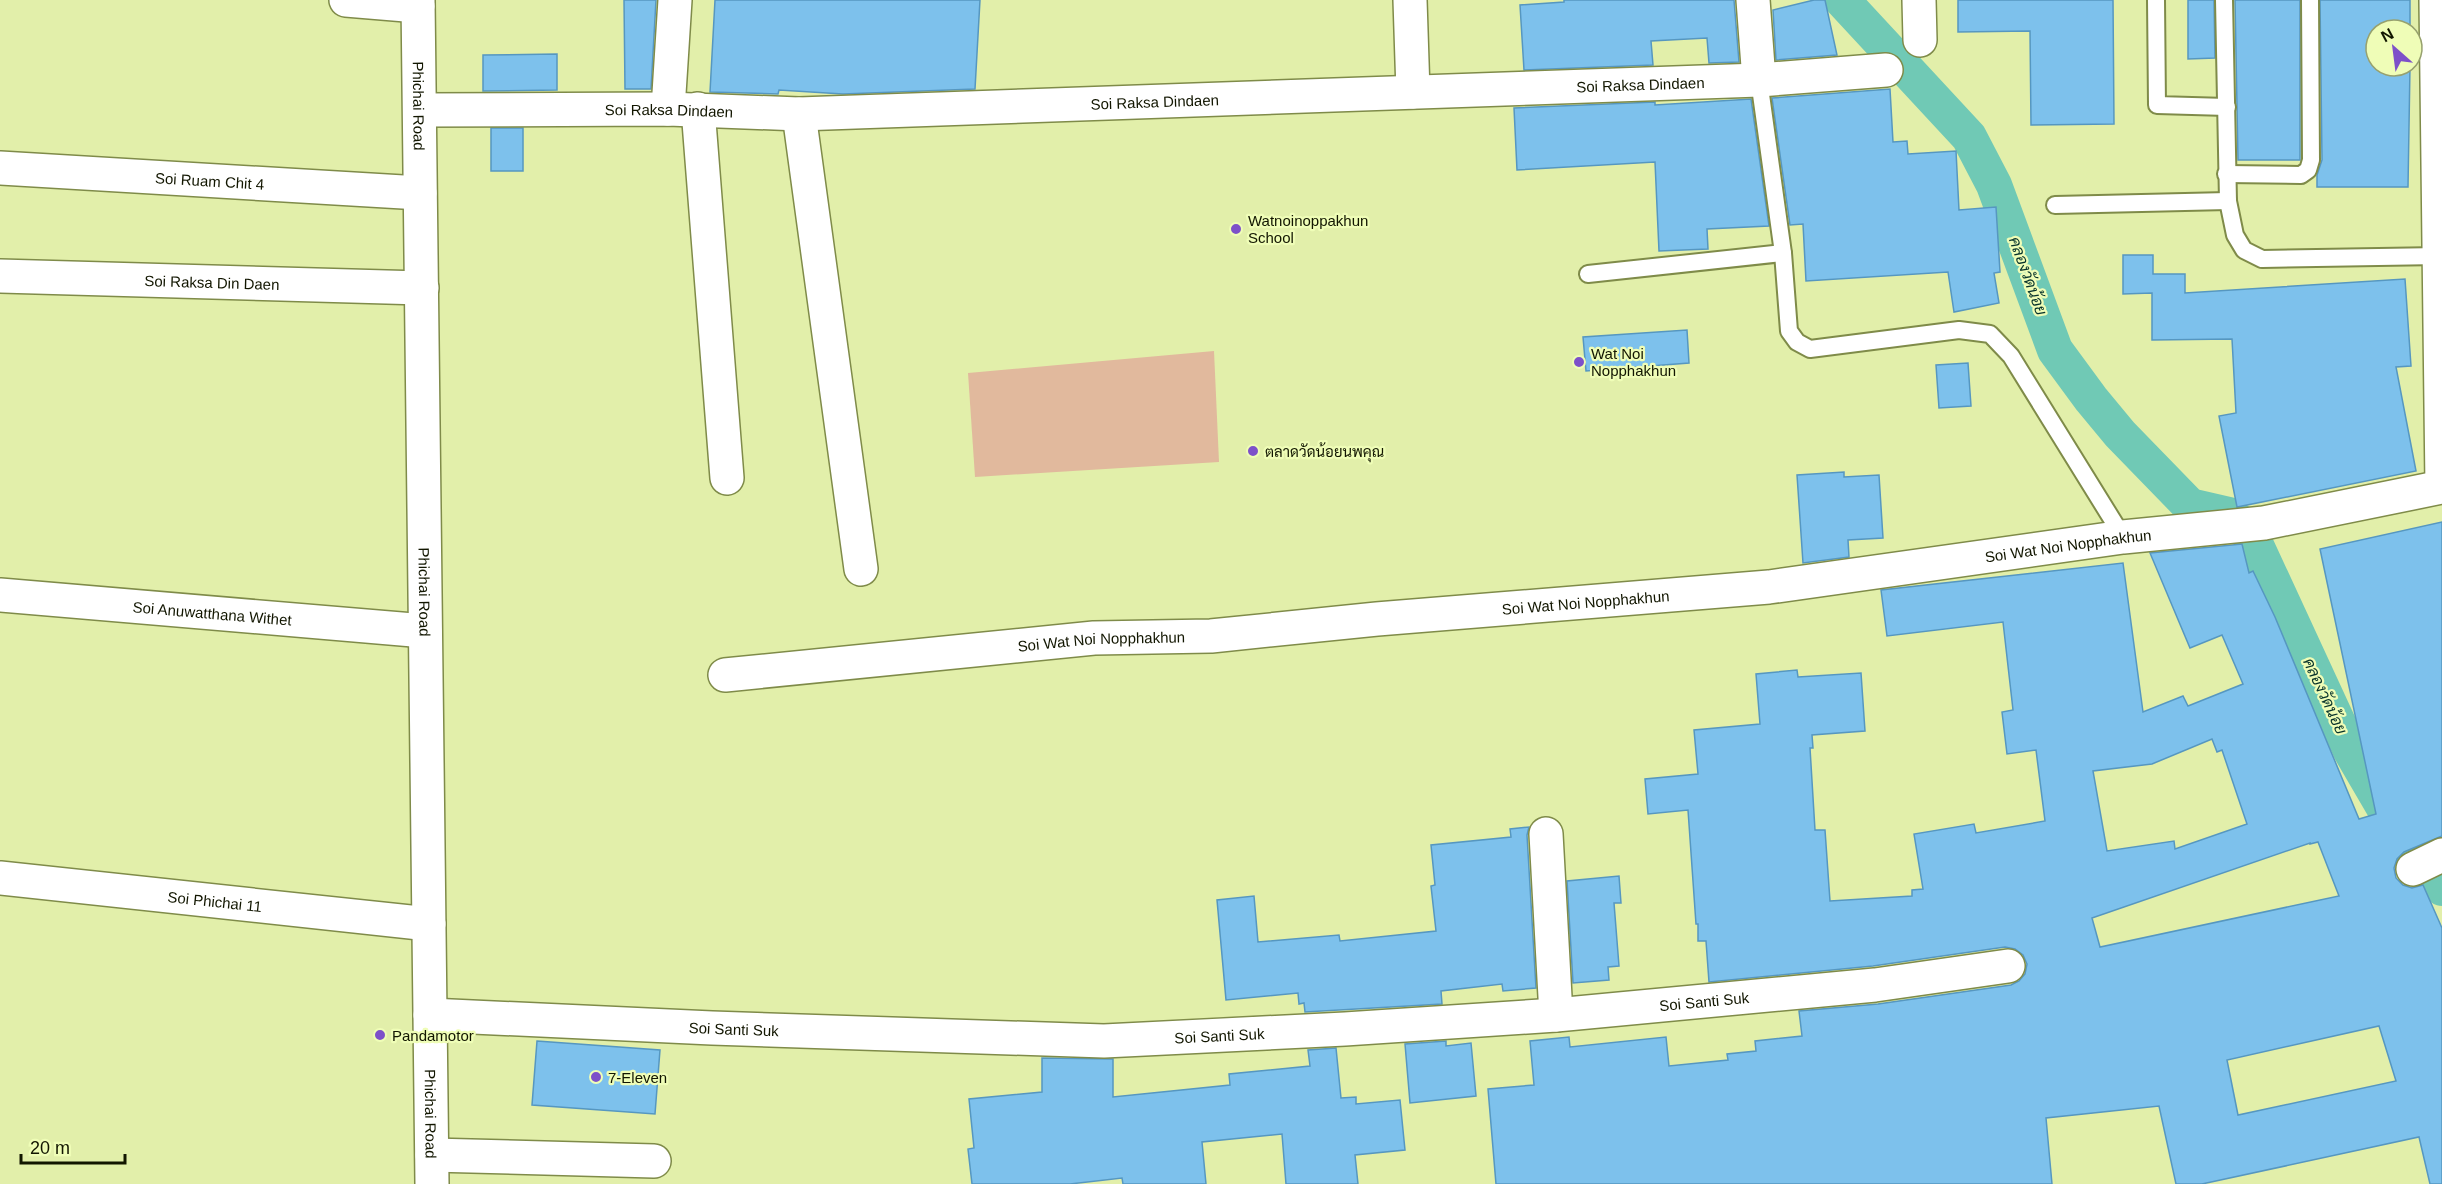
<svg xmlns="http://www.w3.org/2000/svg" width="2442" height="1184" viewBox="0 0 2442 1184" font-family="Helvetica,Sarabun,sans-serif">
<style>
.green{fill:#e1b99d}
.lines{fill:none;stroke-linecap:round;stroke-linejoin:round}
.canal{stroke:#70c9b5;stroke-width:36}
.building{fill:#7dc1ec;stroke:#5697c0;stroke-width:1.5;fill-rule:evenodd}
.service-casing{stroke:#7f8b49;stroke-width:20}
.minor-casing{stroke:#7f8b49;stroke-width:36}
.tertiary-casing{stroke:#7f8b49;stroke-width:36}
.service{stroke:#fff;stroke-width:16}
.minor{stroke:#fff;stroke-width:33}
.tertiary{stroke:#fff;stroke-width:33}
.poi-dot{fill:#7d50c9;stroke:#effdb7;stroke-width:2}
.labels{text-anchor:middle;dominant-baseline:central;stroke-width:4.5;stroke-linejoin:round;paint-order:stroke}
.street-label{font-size:15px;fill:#121600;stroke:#effdb7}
.poi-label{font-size:15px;fill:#121600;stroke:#effdb7;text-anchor:start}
.water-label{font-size:16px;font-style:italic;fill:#07332b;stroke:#effdb7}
</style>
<rect width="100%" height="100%" fill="#e2efaa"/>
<polygon class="green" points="1214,351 1219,462 975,477 968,373"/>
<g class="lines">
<g class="canal">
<polyline points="1842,0 1969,137 1994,185 2055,350 2091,399 2120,434 2190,506 2229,515 2238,521"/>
<polyline points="2246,528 2254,541 2351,751 2414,859"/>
<polyline points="2422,872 2442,888"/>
</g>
</g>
<g class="building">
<polygon points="624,0 656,0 651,89 625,89"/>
<polygon points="715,0 980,0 975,89 843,94 779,90 778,94 710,92"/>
<polygon points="1564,0 1734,0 1739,62 1709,63 1707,38 1651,41 1653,65 1524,70 1520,5 1564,2"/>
<polygon points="1814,0 1825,0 1837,55 1776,60 1773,10"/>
<polygon points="1958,0 2113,0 2114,124 2031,125 2030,31 1958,32"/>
<polygon points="2188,0 2214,0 2215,58 2188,59"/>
<polygon points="2235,0 2300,0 2300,160 2238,160"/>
<polygon points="2320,0 2410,0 2410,30 2376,30 2376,66 2410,66 2408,187 2317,187 2317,175 2322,160"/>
<polygon points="557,54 557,90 483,91 483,55"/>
<polygon points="1890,89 1893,142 1907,141 1908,154 1956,151 1959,210 1996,207 2000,272 1994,273 1999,303 1954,312 1948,272 1806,281 1803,224 1790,225 1772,98"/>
<polygon points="1751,99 1769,226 1707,229 1708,249 1659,251 1655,162 1517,170 1514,108 1655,102 1655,105"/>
<rect x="491" y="128" width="32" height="43"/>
<polygon points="2123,255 2153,255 2153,274 2185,274 2185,293 2405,279 2411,366 2396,367 2416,471 2237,507 2219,416 2236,413 2232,339 2152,340 2152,293 2123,294"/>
<polygon points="1687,330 1689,363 1586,371 1583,337"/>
<polygon points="1968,363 1971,406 1939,408 1936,365"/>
<polygon points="1844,472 1844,477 1879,475 1883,538 1848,540 1849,557 1803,563 1797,475"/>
<path d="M2442 522V836L2404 852 2397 859 2394 868 2396 878 2403 885 2412 888 2423 885 2442 928V1184H2430L2419 1137 2202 1184H2176L2159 1106 2046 1118 2052 1184H1496L1488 1089 1534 1085 1530 1041 1569 1037 1570 1047 1666 1037 1669 1066 1728 1060 1727 1054 1756 1051 1755 1041 1802 1036 1799 1011 1878 1004 2011 985 2019 981 2025 974 2027 964 2023 955 2015 949 2005 947 1873 966 1709 982 1706 941H1698V924H1696L1688 810 1648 814 1645 779 1698 774 1694 730 1760 724 1756 674 1797 670 1798 677 1861 673 1865 731 1812 735 1813 748H1810L1815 830H1825L1830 901 1912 896V890L1923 889 1914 834 1974 824 1976 833 2045 821 2036 750 2007 754 2002 712 2013 710 2003 622 1887 636 1881 590 2123 563 2143 712 2183 696 2188 706 2243 684 2222 635 2190 648 2150 553 2242 544 2249 573 2253 571 2275 617 2359 819 2376 814 2320 549ZM2212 739 2217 752 2222 750 2247 824 2175 849 2174 841 2107 851 2093 771 2152 764ZM2318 842 2339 896 2100 947 2092 918 2310 843V844ZM2379 1026 2396 1081 2238 1115 2227 1060Z"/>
<polygon points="1529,827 1527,835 1536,988 1503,991 1502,984 1441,991 1442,1004 1305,1012 1304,1003 1299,1004 1298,993 1226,1000 1217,900 1254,896 1258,942 1339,935 1340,941 1436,931 1431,886 1435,885 1431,845 1511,837 1510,829"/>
<polygon points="1619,876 1621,903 1614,903 1619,966 1608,967 1609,980 1573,983 1567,881"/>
<polygon points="537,1041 660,1050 655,1114 532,1105"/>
<polygon points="1446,1041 1446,1046 1471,1043 1476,1096 1410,1103 1405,1044"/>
<polygon points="1336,1048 1341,1098 1356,1097 1356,1104 1400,1100 1405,1150 1355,1155 1358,1184 1286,1184 1282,1134 1202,1142 1206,1184 1123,1184 1122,1178 1070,1184 972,1184 968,1149 974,1148 969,1099 1042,1092 1042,1058 1113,1059 1113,1097 1230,1085 1229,1074 1310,1066 1308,1050"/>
</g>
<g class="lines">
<defs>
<g id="service">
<polyline points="2156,0 2157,105 2227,107"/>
<polyline points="2224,0 2228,201 2235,235 2244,250 2262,259 2440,256"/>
<polyline points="1759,80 1783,253 1789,331 1797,342 1810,349 1959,330 1990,334 2011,356 2123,537"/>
<polyline points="2226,174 2301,175 2308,170 2311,160 2310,0"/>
<polyline points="2055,205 2228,201"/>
<polyline points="1588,274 1783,253"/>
</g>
<g id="minor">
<polyline points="346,0 418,6"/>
<polyline points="1410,0 1413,92"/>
<polyline points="1753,0 1759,80"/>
<polyline points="1919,0 1920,40"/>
<polyline points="668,109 675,0"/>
<polyline points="698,109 727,478"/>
<path id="s1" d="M421 110 668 109 799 114 1759 80 1886 70"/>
<polyline points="799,114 861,569"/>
<path id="s2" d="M0 168 420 193"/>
<path id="s3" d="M0 276 422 288"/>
<path id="s4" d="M0 595 425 631"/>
<path id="s5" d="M725 675 1094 638 1211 636 1377 619 1769 587 2123 537 2264 523 2442 487 2436 0"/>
<polyline points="1546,834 1556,1015"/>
<polyline points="2413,869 2442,855"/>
<path id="s6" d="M0 878 429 924"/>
<path id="s7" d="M430 1015 712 1028 1104 1041 1345 1029 1556 1015 1875 985 2008 966"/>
<polyline points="432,1155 654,1161"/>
</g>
<g id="tertiary">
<path id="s8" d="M418 0 432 1184"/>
</g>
</defs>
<use href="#service" class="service-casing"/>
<use href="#minor" class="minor-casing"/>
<use href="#tertiary" class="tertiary-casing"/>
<use href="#service" class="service"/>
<use href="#minor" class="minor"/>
<use href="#tertiary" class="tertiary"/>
</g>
<g class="poi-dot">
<circle cx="1236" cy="229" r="6"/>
<circle cx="1579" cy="362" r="6"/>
<circle cx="1253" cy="451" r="6"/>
<circle cx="380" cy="1035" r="6"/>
<circle cx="596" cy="1077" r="6"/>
</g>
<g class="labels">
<g class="street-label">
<text stroke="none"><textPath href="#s1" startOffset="1220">Soi Raksa Dindaen</textPath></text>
<text stroke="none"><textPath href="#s1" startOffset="734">Soi Raksa Dindaen</textPath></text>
<text stroke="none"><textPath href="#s8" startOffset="106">Phichai Road</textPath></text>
<text stroke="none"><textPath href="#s1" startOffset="248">Soi Raksa Dindaen</textPath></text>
<text stroke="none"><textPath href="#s2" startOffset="210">Soi Ruam Chit 4</textPath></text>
<text stroke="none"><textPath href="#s3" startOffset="212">Soi Raksa Din Daen</textPath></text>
<text stroke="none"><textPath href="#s5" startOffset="1350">Soi Wat Noi Nopphakhun</textPath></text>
<text stroke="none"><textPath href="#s8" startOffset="592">Phichai Road</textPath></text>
<text stroke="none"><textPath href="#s5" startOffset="864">Soi Wat Noi Nopphakhun</textPath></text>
<text stroke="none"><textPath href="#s4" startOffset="213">Soi Anuwatthana Withet</textPath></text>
<text stroke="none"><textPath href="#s5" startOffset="378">Soi Wat Noi Nopphakhun</textPath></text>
<text stroke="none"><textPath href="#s6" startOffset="216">Soi Phichai 11</textPath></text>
<text stroke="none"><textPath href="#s7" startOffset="1276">Soi Santi Suk</textPath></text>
<text stroke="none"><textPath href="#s7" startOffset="304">Soi Santi Suk</textPath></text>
<text stroke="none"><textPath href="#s7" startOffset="790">Soi Santi Suk</textPath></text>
<text stroke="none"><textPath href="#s8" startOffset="1114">Phichai Road</textPath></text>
</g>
<g class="poi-label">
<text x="1248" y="220">Watnoinoppakhun<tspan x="1248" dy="17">School</tspan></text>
<text x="1591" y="353">Wat Noi<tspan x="1591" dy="17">Nopphakhun</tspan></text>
<text x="1265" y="451">ตลาดวัดน้อยนพคุณ</text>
<text x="392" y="1035">Pandamotor</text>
<text x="608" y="1077">7-Eleven</text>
</g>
<g class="water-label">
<text transform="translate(2028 276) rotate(70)">คลองวัดน้อย</text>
<text transform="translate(2325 696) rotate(65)">คลองวัดน้อย</text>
</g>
</g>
<g transform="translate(2394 48) rotate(332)"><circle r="28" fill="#effdb7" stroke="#97a16e" stroke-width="1.5"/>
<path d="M0-4.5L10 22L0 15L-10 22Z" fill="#7d50c9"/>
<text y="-9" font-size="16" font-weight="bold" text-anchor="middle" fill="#121600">N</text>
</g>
<path d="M21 1154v9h104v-9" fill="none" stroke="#121600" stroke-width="3"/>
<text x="30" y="1154" font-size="18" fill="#121600" stroke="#effdb7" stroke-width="4.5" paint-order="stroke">20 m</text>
</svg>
